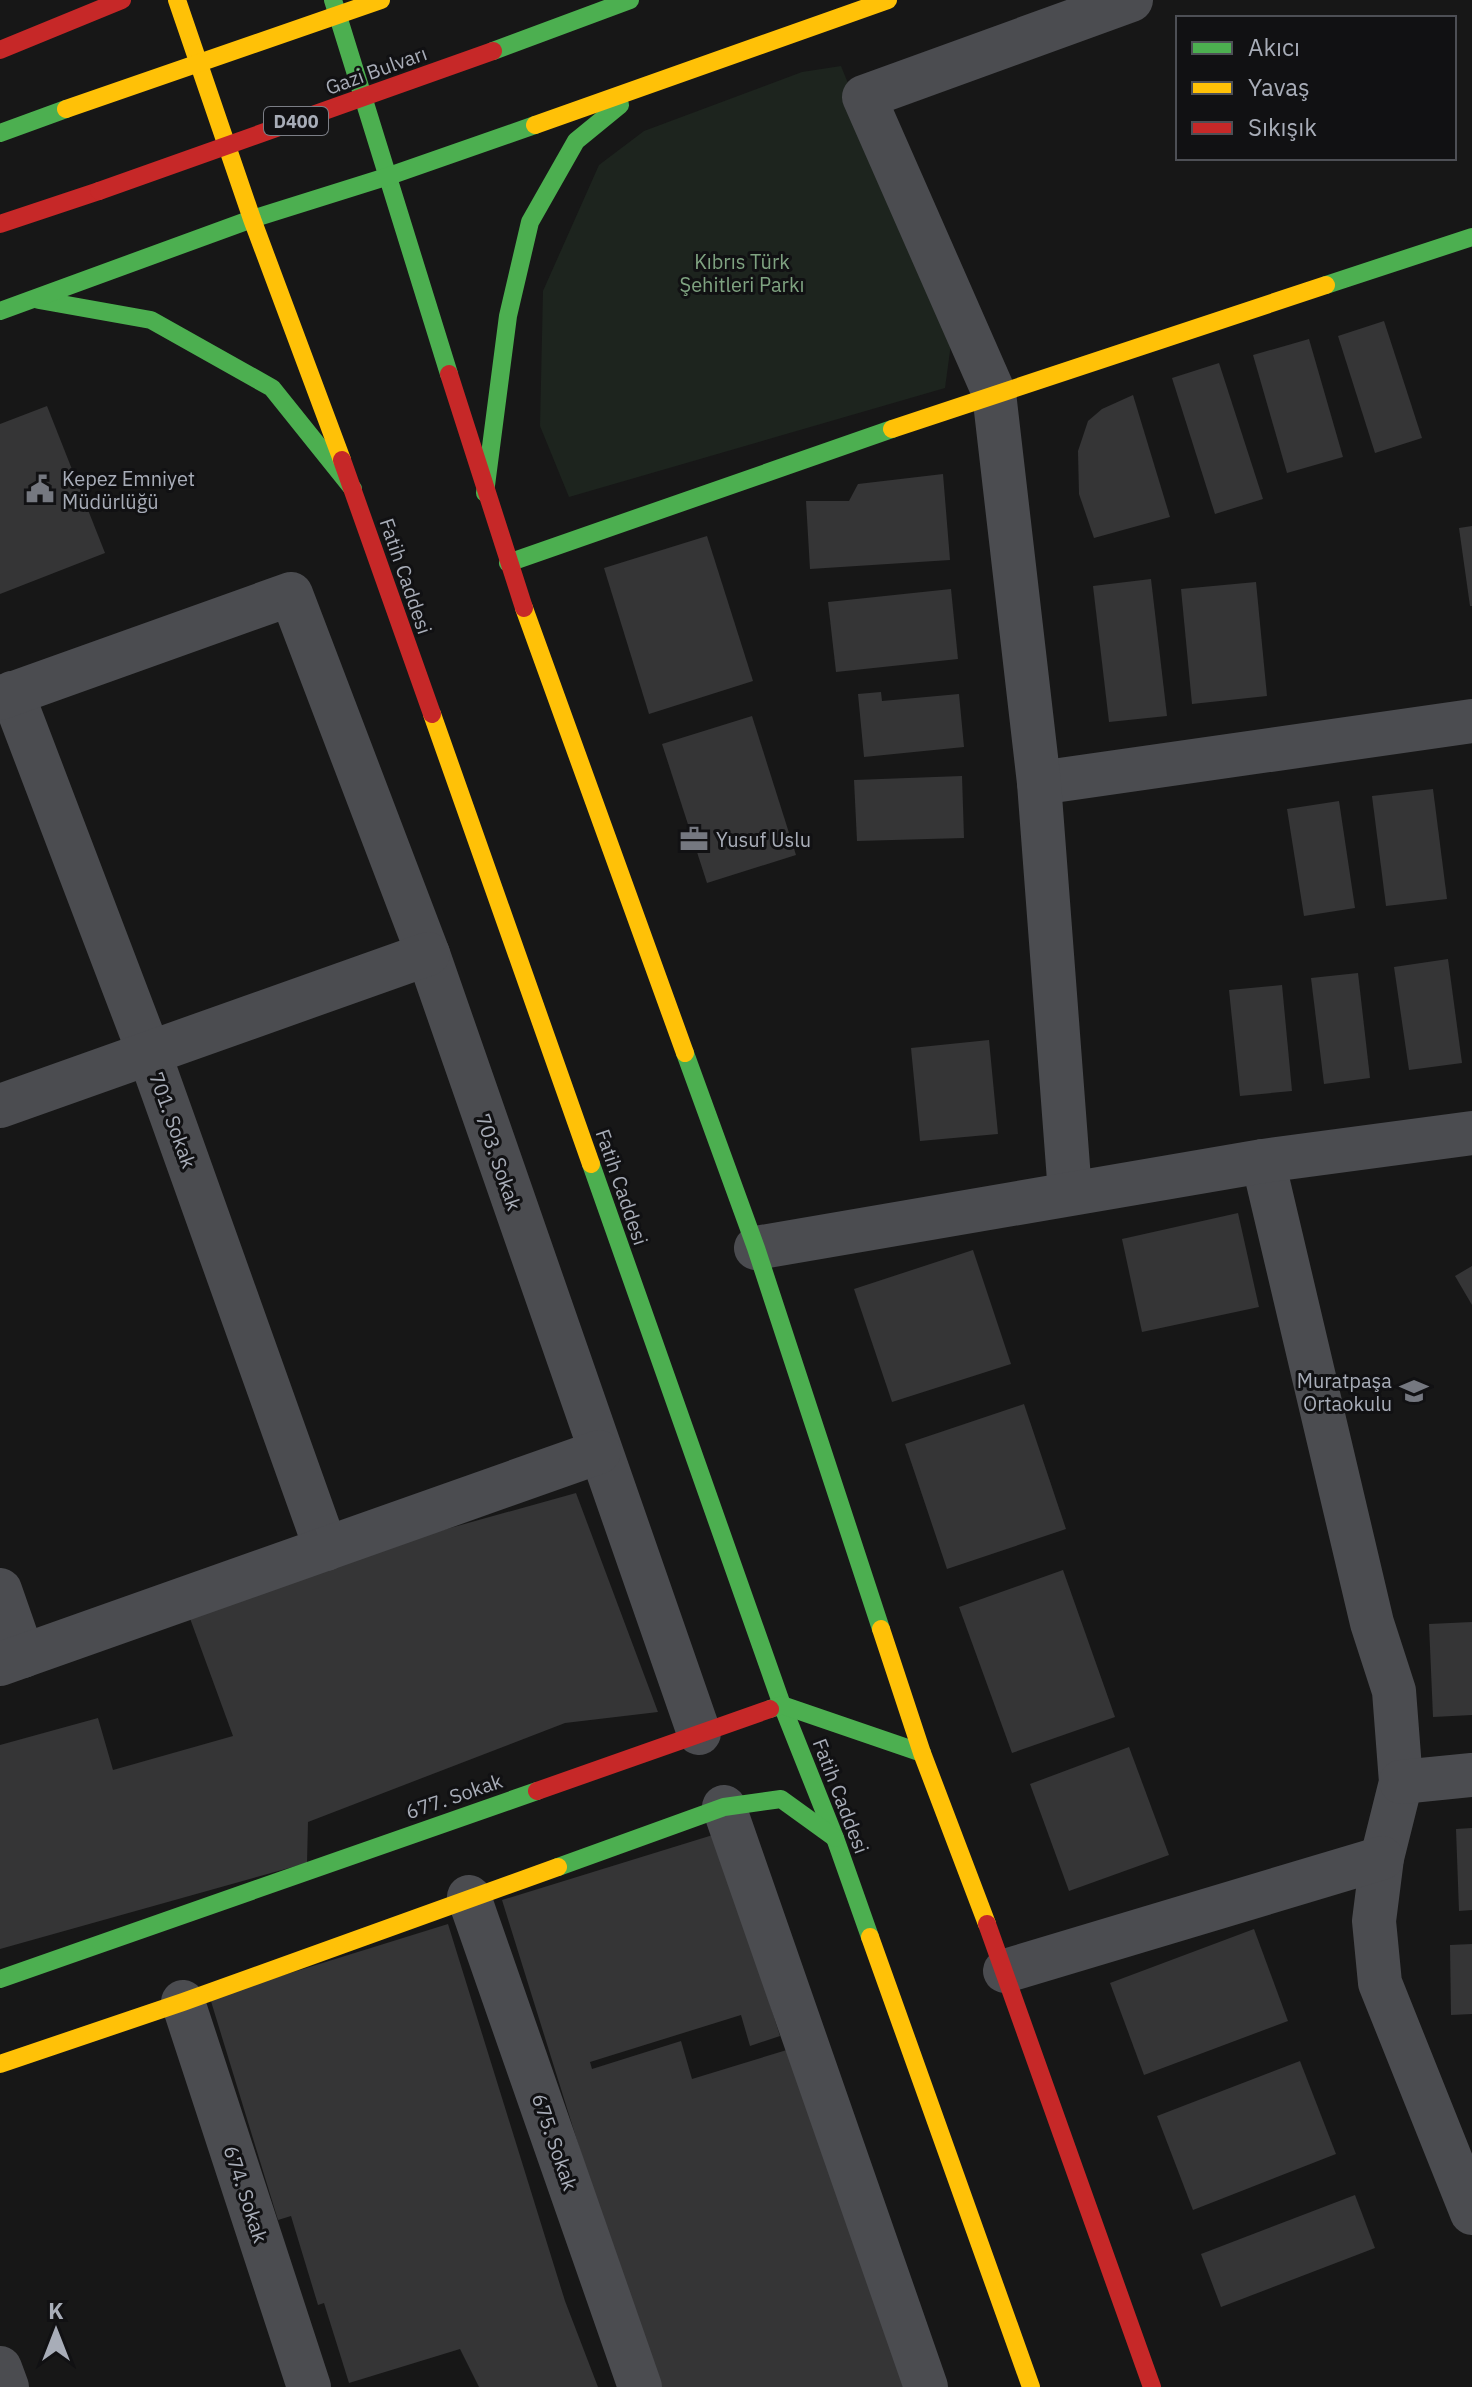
<svg xmlns="http://www.w3.org/2000/svg" width="1472" height="2387" viewBox="0 0 1472 2387" font-family="'IBM Plex Sans',sans-serif">
<style>
.green{fill:#1d241e}
.building{fill:#353536}
.lines{fill:none;stroke-linecap:round;stroke-linejoin:round}
.street{stroke:#4b4c50;stroke-width:44}
.fast{stroke:#4caf50;stroke-width:18}
.slow{stroke:#ffc107;stroke-width:18}
.jam{stroke:#c62828;stroke-width:18}
.slow-bridge{stroke:#ffc107;stroke-width:18}
.jam-bridge{stroke:#c62828;stroke-width:18}
.labels{text-anchor:middle;dominant-baseline:central;stroke-width:6;stroke-linejoin:round;paint-order:stroke}
.shield{fill:#111113;stroke:#7b7e86;stroke-width:2}
.shield-label{font-size:18px;font-weight:bold;fill:#a8adb8}
.street-label{font-size:20px;fill:#a8adb8;stroke:#111113}
.park-label{font-size:20px;fill:#7fa381;stroke:#111113}
.poi-label{font-size:20px;fill:#a8adb8;stroke:#111113;text-anchor:start}
</style>
<rect width="100%" height="100%" fill="#171717"/>
<polygon class="green" points="841,66 933,293 953,329 945,388 569,497 540,426 543,291 599,165 644,131 802,72"/>
<g class="building">
<polygon points="1384,321 1422,438 1375,453 1338,336"/>
<polygon points="1309,339 1343,457 1287,473 1253,355"/>
<polygon points="1219,363 1263,499 1215,514 1172,378"/>
<polygon points="1133,395 1170,517 1094,538 1079,494 1078,451 1088,421 1102,409"/>
<polygon points="47,406 105,553 0,594 0,424"/>
<polygon points="943,474 950,560 810,569 806,501 849,501 858,484"/>
<polygon points="1472,526 1472,606 1470,606 1459,528"/>
<polygon points="707,536 753,681 649,714 604,568"/>
<polygon points="1151,579 1167,716 1109,722 1093,586"/>
<polygon points="1256,582 1267,696 1192,704 1181,589"/>
<polygon points="951,589 958,659 836,672 828,602"/>
<polygon points="881,692 882,701 959,694 964,747 864,757 858,694"/>
<polygon points="752,716 796,855 707,883 662,744"/>
<polygon points="962,776 964,838 857,841 854,780"/>
<polygon points="1433,789 1447,899 1386,906 1372,796"/>
<polygon points="1339,801 1355,908 1304,916 1287,809"/>
<polygon points="1448,959 1462,1063 1409,1070 1394,967"/>
<polygon points="1358,973 1370,1078 1324,1084 1311,978"/>
<polygon points="1282,985 1292,1091 1240,1096 1229,990"/>
<polygon points="989,1040 998,1134 920,1141 911,1048"/>
<polygon points="1238,1213 1259,1307 1142,1332 1122,1239"/>
<polygon points="973,1250 1011,1364 892,1402 854,1289"/>
<polygon points="1472,1266 1472,1305 1455,1276"/>
<polygon points="1024,1404 1066,1529 947,1569 905,1444"/>
<polygon points="576,1493 658,1712 565,1723 308,1822 307,1863 0,1949 0,1745 98,1718 113,1770 233,1736 184,1602"/>
<polygon points="1063,1570 1115,1717 1012,1753 959,1607"/>
<polygon points="1472,1622 1472,1715 1433,1717 1429,1624"/>
<polygon points="1129,1747 1169,1855 1069,1891 1030,1784"/>
<polygon points="1472,1828 1472,1910 1459,1911 1456,1829"/>
<polygon points="716,1834 780,2036 750,2046 741,2015 590,2062 592,2069 681,2041 692,2079 790,2049 906,2387 654,2387 502,1900"/>
<polygon points="448,1924 565,2301 598,2387 479,2387 460,2349 349,2383 324,2303 318,2305 291,2216 278,2220 210,1998"/>
<polygon points="1254,1929 1288,2021 1144,2075 1110,1983"/>
<polygon points="1472,1944 1472,2014 1451,2015 1450,1945"/>
<polygon points="1300,2061 1336,2154 1193,2210 1157,2116"/>
<polygon points="1355,2195 1375,2248 1221,2307 1201,2254"/>
</g>
<g class="lines">
<g class="street">
<polyline points="12,693 149,1053 326,1549"/>
<polyline points="0,698 291,594 428,954 699,1733"/>
<polyline points="1039,783 1472,721"/>
<polyline points="0,1106 428,954"/>
<polyline points="1263,1161 1372,1623 1394,1691 1401,1782 1382,1858 1374,1921 1380,1983 1472,2213"/>
<polyline points="1070,1193 1039,783 994,393 864,97 1131,0"/>
<polyline points="756,1248 1263,1161 1472,1133"/>
<polyline points="0,1590 23,1656"/>
<polyline points="0,1664 599,1452"/>
<polyline points="1401,1782 1472,1775"/>
<polyline points="724,1807 926,2387"/>
<polyline points="469,1897 640,2387"/>
<polyline points="1005,1971 1382,1858"/>
<polyline points="183,2002 309,2387"/>
<polyline points="0,2368 7,2387"/>
</g>
<g class="fast">
<polyline points="333,0 449,374"/>
<polyline points="493,51 630,0"/>
<polyline points="0,133 66,109"/>
<polyline points="1326,285 1472,237"/>
<polyline points="39,300 151,320 272,388 353,489"/>
<polyline points="0,311 252,219 389,176 535,125"/>
<polyline points="485,493 508,316 530,222 576,141 620,105"/>
<polyline points="508,563 892,429"/>
<polyline points="685,1053 756,1248 881,1629"/>
<polyline points="591,1164 782,1705 835,1838 870,1937"/>
<polyline points="770,1709 782,1705 922,1753"/>
<polyline points="558,1867 724,1807 781,1799 835,1838"/>
<polyline points="0,1979 537,1791"/>
</g>
<g class="slow">
<polyline points="177,0 252,219 342,460"/>
<polyline points="535,125 888,0"/>
<polyline points="892,429 1326,285"/>
<polyline points="524,608 685,1053"/>
<polyline points="432,714 591,1164"/>
<polyline points="881,1629 922,1753 987,1924"/>
<polyline points="870,1937 1031,2387"/>
<polyline points="0,2064 183,2002 558,1867"/>
</g>
<g class="jam">
<polyline points="0,50 122,0"/>
<polyline points="0,224 99,191"/>
<polyline points="449,374 524,608"/>
<polyline points="342,460 432,714"/>
<polyline points="537,1791 770,1709"/>
<polyline points="987,1924 1152,2387"/>
</g>
<polyline class="slow-bridge" points="66,109 381,0"/>
<polyline class="jam-bridge" points="99,191 493,51"/>
</g>
<defs>
<symbol id="civic-bare" viewBox="-9 -9 18 18"><path d="M-.6-6.5H3V-4.5H.6V-3L4-1V1h2V6H-6V1h2V-1L-.6-3ZM-1.2 2.5V6h2.4V2.5Z" fill="#757880" stroke="#111113" stroke-width="2.5" paint-order="stroke"/></symbol>
<symbol id="office-bare" viewBox="-9 -9 18 18"><path d="M-6-3h4V-5.5h4V-3h4V5H-6ZM-1-4.5V-3h2v-1.5ZM-6 0V1H6V0Z" fill="#757880" stroke="#111113" stroke-width="2.5" paint-order="stroke"/></symbol>
<symbol id="school-bare" viewBox="-9 -9 18 18"><path d="M0-5L7-2L0 1L-7-2ZM-4 1L0 2.5L4 1V4Q0 6-4 4Z" fill="#757880" stroke="#111113" stroke-width="2.5" paint-order="stroke"/></symbol>
</defs>
<g fill-rule="evenodd">
<use href="#civic-bare" x="20" y="469" width="40" height="40"/>
<use href="#office-bare" x="674" y="819" width="40" height="40"/>
<use href="#school-bare" x="1394" y="1371" width="40" height="40"/>
</g>
<g class="labels">
<rect class="shield" x="264" y="107" width="64" height="28" rx="6"/>
<g class="shield-label">
<text x="296" y="121">D400</text>
</g>
<g class="street-label">
<text transform="translate(376 70) rotate(-20)">Gazi Bulvarı</text>
<text transform="translate(406 576) rotate(71)">Fatih Caddesi</text>
<text transform="translate(173 1120) rotate(70)">701. Sokak</text>
<text transform="translate(499 1162) rotate(71)">703. Sokak</text>
<text transform="translate(622 1187) rotate(71)">Fatih Caddesi</text>
<text transform="translate(454 1796) rotate(-19)">677. Sokak</text>
<text transform="translate(841 1796) rotate(69)">Fatih Caddesi</text>
<text transform="translate(555 2142) rotate(71)">675. Sokak</text>
<text transform="translate(246 2194) rotate(72)">674. Sokak</text>
</g>
<g class="park-label">
<text x="742" y="261">Kıbrıs Türk<tspan x="742" dy="23">Şehitleri Parkı</tspan></text>
</g>
<g class="poi-label">
<text x="62" y="478">Kepez Emniyet<tspan x="62" dy="23">Müdürlüğü</tspan></text>
<text x="716" y="839">Yusuf Uslu</text>
<text x="1392" y="1380" text-anchor="end">Muratpaşa<tspan x="1392" dy="23">Ortaokulu</tspan></text>
</g>
</g>
<rect x="1176" y="16" width="280" height="144" fill="#111113" stroke="#4d4f55" stroke-width="2"/>
<rect x="1192" y="42" width="40" height="12" fill="#4caf50" stroke="#4d4f55" stroke-width="2"/>
<text x="1248" y="56" font-size="24" fill="#a8adb8">Akıcı</text>
<rect x="1192" y="82" width="40" height="12" fill="#ffc107" stroke="#4d4f55" stroke-width="2"/>
<text x="1248" y="96" font-size="24" fill="#a8adb8">Yavaş</text>
<rect x="1192" y="122" width="40" height="12" fill="#c62828" stroke="#4d4f55" stroke-width="2"/>
<text x="1248" y="136" font-size="24" fill="#a8adb8">Sıkışık</text>
<g transform="translate(56 2331)" stroke="#111113" stroke-width="6" paint-order="stroke">
<path d="M0-6L14 30L0 20L-14 30Z" fill="#a8adb8"/>
<text y="-12" font-size="22" font-weight="bold" text-anchor="middle" fill="#a8adb8">K</text>
</g>
</svg>
